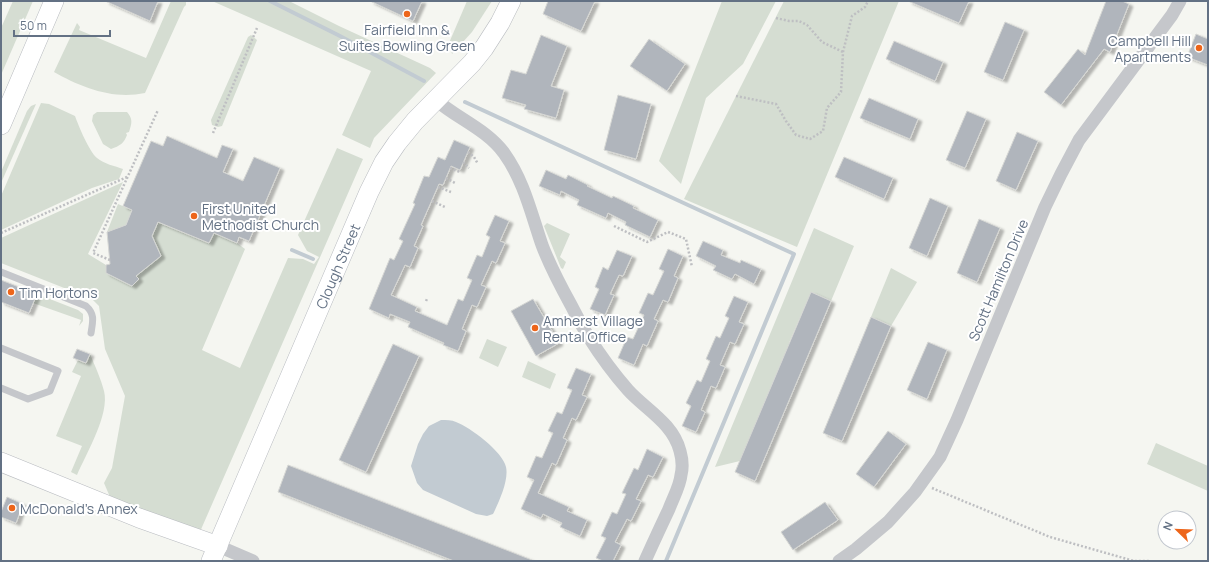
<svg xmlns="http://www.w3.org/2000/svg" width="1209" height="562" viewBox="0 0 1209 562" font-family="Manrope,sans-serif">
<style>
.green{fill:#d5ddd2}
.water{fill:#c2cbd2}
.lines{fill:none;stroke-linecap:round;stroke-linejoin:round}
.stream{stroke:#c2cbd2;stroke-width:4}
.building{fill:#b0b5bc;stroke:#d6d7d4;filter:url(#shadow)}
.secondary-casing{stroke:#b9bcc1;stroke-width:20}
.path{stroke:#bebfc2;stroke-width:2.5;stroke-dasharray:2 2;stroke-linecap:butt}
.lane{stroke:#c5c7cb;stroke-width:7}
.street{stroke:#c5c7cb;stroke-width:13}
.secondary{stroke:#fff;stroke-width:19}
.poi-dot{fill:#ed651a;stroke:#fff;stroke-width:1.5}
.labels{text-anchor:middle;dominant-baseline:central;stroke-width:4;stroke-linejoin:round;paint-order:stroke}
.poi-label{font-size:14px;fill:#637184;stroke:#fff;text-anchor:start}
.street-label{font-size:14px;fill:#637184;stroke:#fff}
</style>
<defs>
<filter id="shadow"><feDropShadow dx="4" dy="2.5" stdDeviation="1" flood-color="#0004"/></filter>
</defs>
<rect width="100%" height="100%" fill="#f5f6f1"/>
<g class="green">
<polygon points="13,1 33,1 1,75 1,28"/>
<path d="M171 1H186V5L184 7 145 93C139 94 132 95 126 95 101 95 75 84 54 72L77 23 80 27 79 30 146 58Z"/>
<polygon points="212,1 289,1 339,26 430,68 436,73 374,138 370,148 342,135 371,71"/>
<polygon points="467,1 492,1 472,32 452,54 449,43"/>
<polygon points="722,1 776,1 743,64 706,98 681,184 659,161"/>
<polygon points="784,1 899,1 797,247 684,199"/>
<polygon points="251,35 257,40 222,126 218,127 212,125 211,120 248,37"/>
<path d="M41 103 49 104 75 116C79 127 89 151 97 158 104 164 115 166 123 169L119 179 92 188 1 230V196Z"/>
<polygon points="36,104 1,183 1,172 27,111 31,106"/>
<path d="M97 112H127C133 119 132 123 129 132L126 133 127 135C124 143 120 146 111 149L103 144 92 121 93 115Z"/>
<polygon points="337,148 363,159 199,534 110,497 104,483 112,468 125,396 105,349 99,306 92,299 1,263 1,238 123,182 88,254 106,265 106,273 132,286 139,280 136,276 161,256 152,236 158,222 209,243 214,233 237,243 245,249 202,350 240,368 288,258 303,259 314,264 319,257 307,251 298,235"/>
<polygon points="118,204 132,210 126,225 107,232"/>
<polygon points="547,223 570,234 560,257 566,262 563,269 561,268 544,226"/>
<polygon points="814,228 854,246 831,301 811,292 789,343 810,351 783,358 740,461 715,467"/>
<polygon points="891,268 917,282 891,326 871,317"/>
<polygon points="37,294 78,310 83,314 83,321 79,326 81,320 33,303"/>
<polygon points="487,339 507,347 498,367 479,358"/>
<path d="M90 354C95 366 101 379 104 391 110 414 86 454 77 475L71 472 82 446 56 436 81 376 72 372 78 360 86 363Z"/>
<polygon points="528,361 556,374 550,389 522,377"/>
<polygon points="1156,443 1208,466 1208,491 1147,464"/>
</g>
<path class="water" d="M441 420C446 420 452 420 456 422 470 427 503 452 506 467 509 480 499 502 493 514L487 516 476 514 423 490 417 483 411 466 418 444 423 434 429 426Z"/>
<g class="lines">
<g class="stream">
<polyline points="270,1 338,35 424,81"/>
<polyline points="465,102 794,254 666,561"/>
<polyline points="292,250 313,259"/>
</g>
</g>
<g class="building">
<polygon points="105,1 158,1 150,21"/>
<polygon points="370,1 422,1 413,21"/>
<polygon points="548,1 595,1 581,31 543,14"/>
<polygon points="908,1 969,1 959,23"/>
<polygon points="1106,1 1122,1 1129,4 1110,52 1104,49 1061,105 1044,92 1078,49 1085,55"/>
<polygon points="1005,22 1024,30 1003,80 984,72"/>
<polygon points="1196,34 1208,39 1208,65 1187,57"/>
<polygon points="541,35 567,46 551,86 564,90 556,118 524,109 526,105 502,98 511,70 526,74"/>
<polygon points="649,39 685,64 667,91 630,66"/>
<polygon points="894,41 943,62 935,81 886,59"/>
<polygon points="618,95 651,104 636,159 604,150"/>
<polygon points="869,98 918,119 910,139 860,118"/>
<polygon points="967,111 986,119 965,168 946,160"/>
<polygon points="1017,132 1038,141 1016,190 996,181"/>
<polygon points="167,136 217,158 222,145 233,149 223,172 243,181 254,157 280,168 249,241 239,237 237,243 214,233 209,243 158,222 152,236 161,256 136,276 139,279 132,286 106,273 106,265 110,264 107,232 126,225 132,210 123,206 151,141 163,146"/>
<polygon points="454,140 470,147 460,170 451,166 443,185 439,184 421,225 423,226 414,246 418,248 410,267 405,265 391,295 417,307 415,311 447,325 458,299 463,301 472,280 467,278 477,255 482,257 490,237 486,235 495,215 509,221 500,241 505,243 496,263 492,261 481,285 486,287 477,307 472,305 462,329 466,331 458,351 443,345 444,343 408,327 410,322 390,314 389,318 369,309 390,258 394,260 403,241 399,239 415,204 413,203 424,176 429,177 438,157 445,160"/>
<polygon points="844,157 893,178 884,199 835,177"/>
<polygon points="546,170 566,179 568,175 588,185 587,186 612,198 613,196 634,206 633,208 658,220 650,237 625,225 626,222 608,213 606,218 577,205 579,200 561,191 560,195 539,186"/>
<polygon points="930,198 948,206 927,256 909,248"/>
<polygon points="979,219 1000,228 977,282 957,273"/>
<polygon points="703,241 723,250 721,255 740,263 741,260 761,269 754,284 735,274 732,279 713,270 716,266 696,256"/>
<polygon points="668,249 683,256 674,276 678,278 668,302 663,300 654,319 658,321 647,346 643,344 634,365 618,358 627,337 633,339 644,315 639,313 648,293 653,295 664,271 659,269"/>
<polygon points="617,250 632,256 623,276 619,275 610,294 614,295 605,315 590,309 599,289 595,287 603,267 608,270"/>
<polygon points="1,280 37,294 29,313 1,302"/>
<polygon points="811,292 831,301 755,481 735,472"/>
<polygon points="734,296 748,302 739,322 744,324 735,344 730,342 720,365 725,367 716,388 711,386 701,410 705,412 696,432 682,426 691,406 686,403 697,380 701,382 710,361 706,359 716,336 720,338 729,318 725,316"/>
<polygon points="533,299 559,343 536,356 511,311"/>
<polygon points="871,317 891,326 842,441 823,433"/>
<polygon points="928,342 947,350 927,399 907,390"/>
<polygon points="393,344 419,356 366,472 339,460"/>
<polygon points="77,349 90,354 86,363 73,358"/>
<polygon points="576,368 591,374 582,395 587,397 576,420 572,418 563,438 567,440 556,465 552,463 538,493 569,507 567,511 587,520 580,536 560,527 562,523 543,514 541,518 521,509 534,480 527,477 536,456 542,458 553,433 548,431 557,412 562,414 572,390 567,388"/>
<polygon points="888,431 906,444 874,487 856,474"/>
<polygon points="647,449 663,457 653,477 648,475 636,499 641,501 631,521 627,519 615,542 621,545 613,561 603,561 596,558 606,538 601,536 612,512 617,514 626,494 622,493 634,468 638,470"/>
<polygon points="288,465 532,560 532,561 454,561 344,518 278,492"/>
<polygon points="7,497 23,504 16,523 1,517 1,512"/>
<polygon points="825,502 838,520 793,550 781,532"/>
</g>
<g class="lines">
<defs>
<g id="secondary">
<polyline points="1,125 54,1"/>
<polyline points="1,462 139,518 218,546"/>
<path id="s1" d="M211 561 369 192 384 162 397 143 415 121 472 63 484 48 500 23 511 1"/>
</g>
</defs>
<use href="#secondary" class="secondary-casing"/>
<g class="path">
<polyline points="776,18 789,21 799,21 807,25 822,42 843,52"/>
<polyline points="736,96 776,104 786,121 796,135 810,139 823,131 827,108 841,92 843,52 852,16 865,7 868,1"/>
<polyline points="213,133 257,28"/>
<polyline points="468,152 474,157 478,164"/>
<polyline points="463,162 469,168"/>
<polyline points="450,168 460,172"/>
<polyline points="446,178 455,183"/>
<polyline points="438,187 451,192"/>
<polyline points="432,201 445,207"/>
<polyline points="614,226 647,242 668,232 686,239 692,267"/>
<polyline points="1,233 127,177"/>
<polyline points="110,260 93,253 158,110"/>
<polyline points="426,301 427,299"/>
<polyline points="546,322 554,318"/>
<polyline points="932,488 1050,537 1134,561 1149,561"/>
</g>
<g class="lane">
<path d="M1 272 86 306C95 314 93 321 91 333"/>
<polyline points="1,348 58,371 50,391 28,399 1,388"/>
</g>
<g class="street">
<path d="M436 100C458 119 486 129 504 153 524 181 531 213 542 245 550 266 560 285 571 305 576 315 582 326 588 336 600 355 613 373 628 390 645 409 673 423 680 451 682 458 683 467 681 475 680 486 673 498 669 509 661 526 653 543 645 561"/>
<polyline points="218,546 253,561"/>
<polyline points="839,561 856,549 888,522 915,492 940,457 957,420 1045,207 1061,174 1079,140 1172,15 1180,1"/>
</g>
<use href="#secondary" class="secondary"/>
</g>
<g class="poi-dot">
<circle cx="407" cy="14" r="4"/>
<circle cx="1199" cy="48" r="4"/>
<circle cx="194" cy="216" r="4"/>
<circle cx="11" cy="292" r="4"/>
<circle cx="535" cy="328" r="4"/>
<circle cx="12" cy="508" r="4"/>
</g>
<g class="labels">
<g class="poi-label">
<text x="407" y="29" text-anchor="middle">Fairfield Inn &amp;<tspan x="407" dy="16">Suites Bowling Green</tspan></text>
<text x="1191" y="40" text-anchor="end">Campbell Hill<tspan x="1191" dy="16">Apartments</tspan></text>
<text x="202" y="208">First United<tspan x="202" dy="16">Methodist Church</tspan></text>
<text x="19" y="292">Tim Hortons</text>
<text x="543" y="320">Amherst Village<tspan x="543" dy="16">Rental Office</tspan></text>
<text x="20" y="508">McDonald's Annex</text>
</g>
<g class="street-label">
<text stroke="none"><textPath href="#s1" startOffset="321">Clough Street</textPath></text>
<text transform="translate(998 280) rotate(-67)">Scott Hamilton Drive</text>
</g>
</g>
<rect width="1209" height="562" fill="none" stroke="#637184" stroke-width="4"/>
<g transform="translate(1177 530) rotate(293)"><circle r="19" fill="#ffffff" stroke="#c1c6ce"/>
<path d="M0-3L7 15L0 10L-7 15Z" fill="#ed651a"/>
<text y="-6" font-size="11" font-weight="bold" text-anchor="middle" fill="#637184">N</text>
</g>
<path d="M14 30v6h96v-6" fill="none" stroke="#637184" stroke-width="2"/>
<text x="20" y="30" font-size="12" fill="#637184" stroke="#ffffff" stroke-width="3" paint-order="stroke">50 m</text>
</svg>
